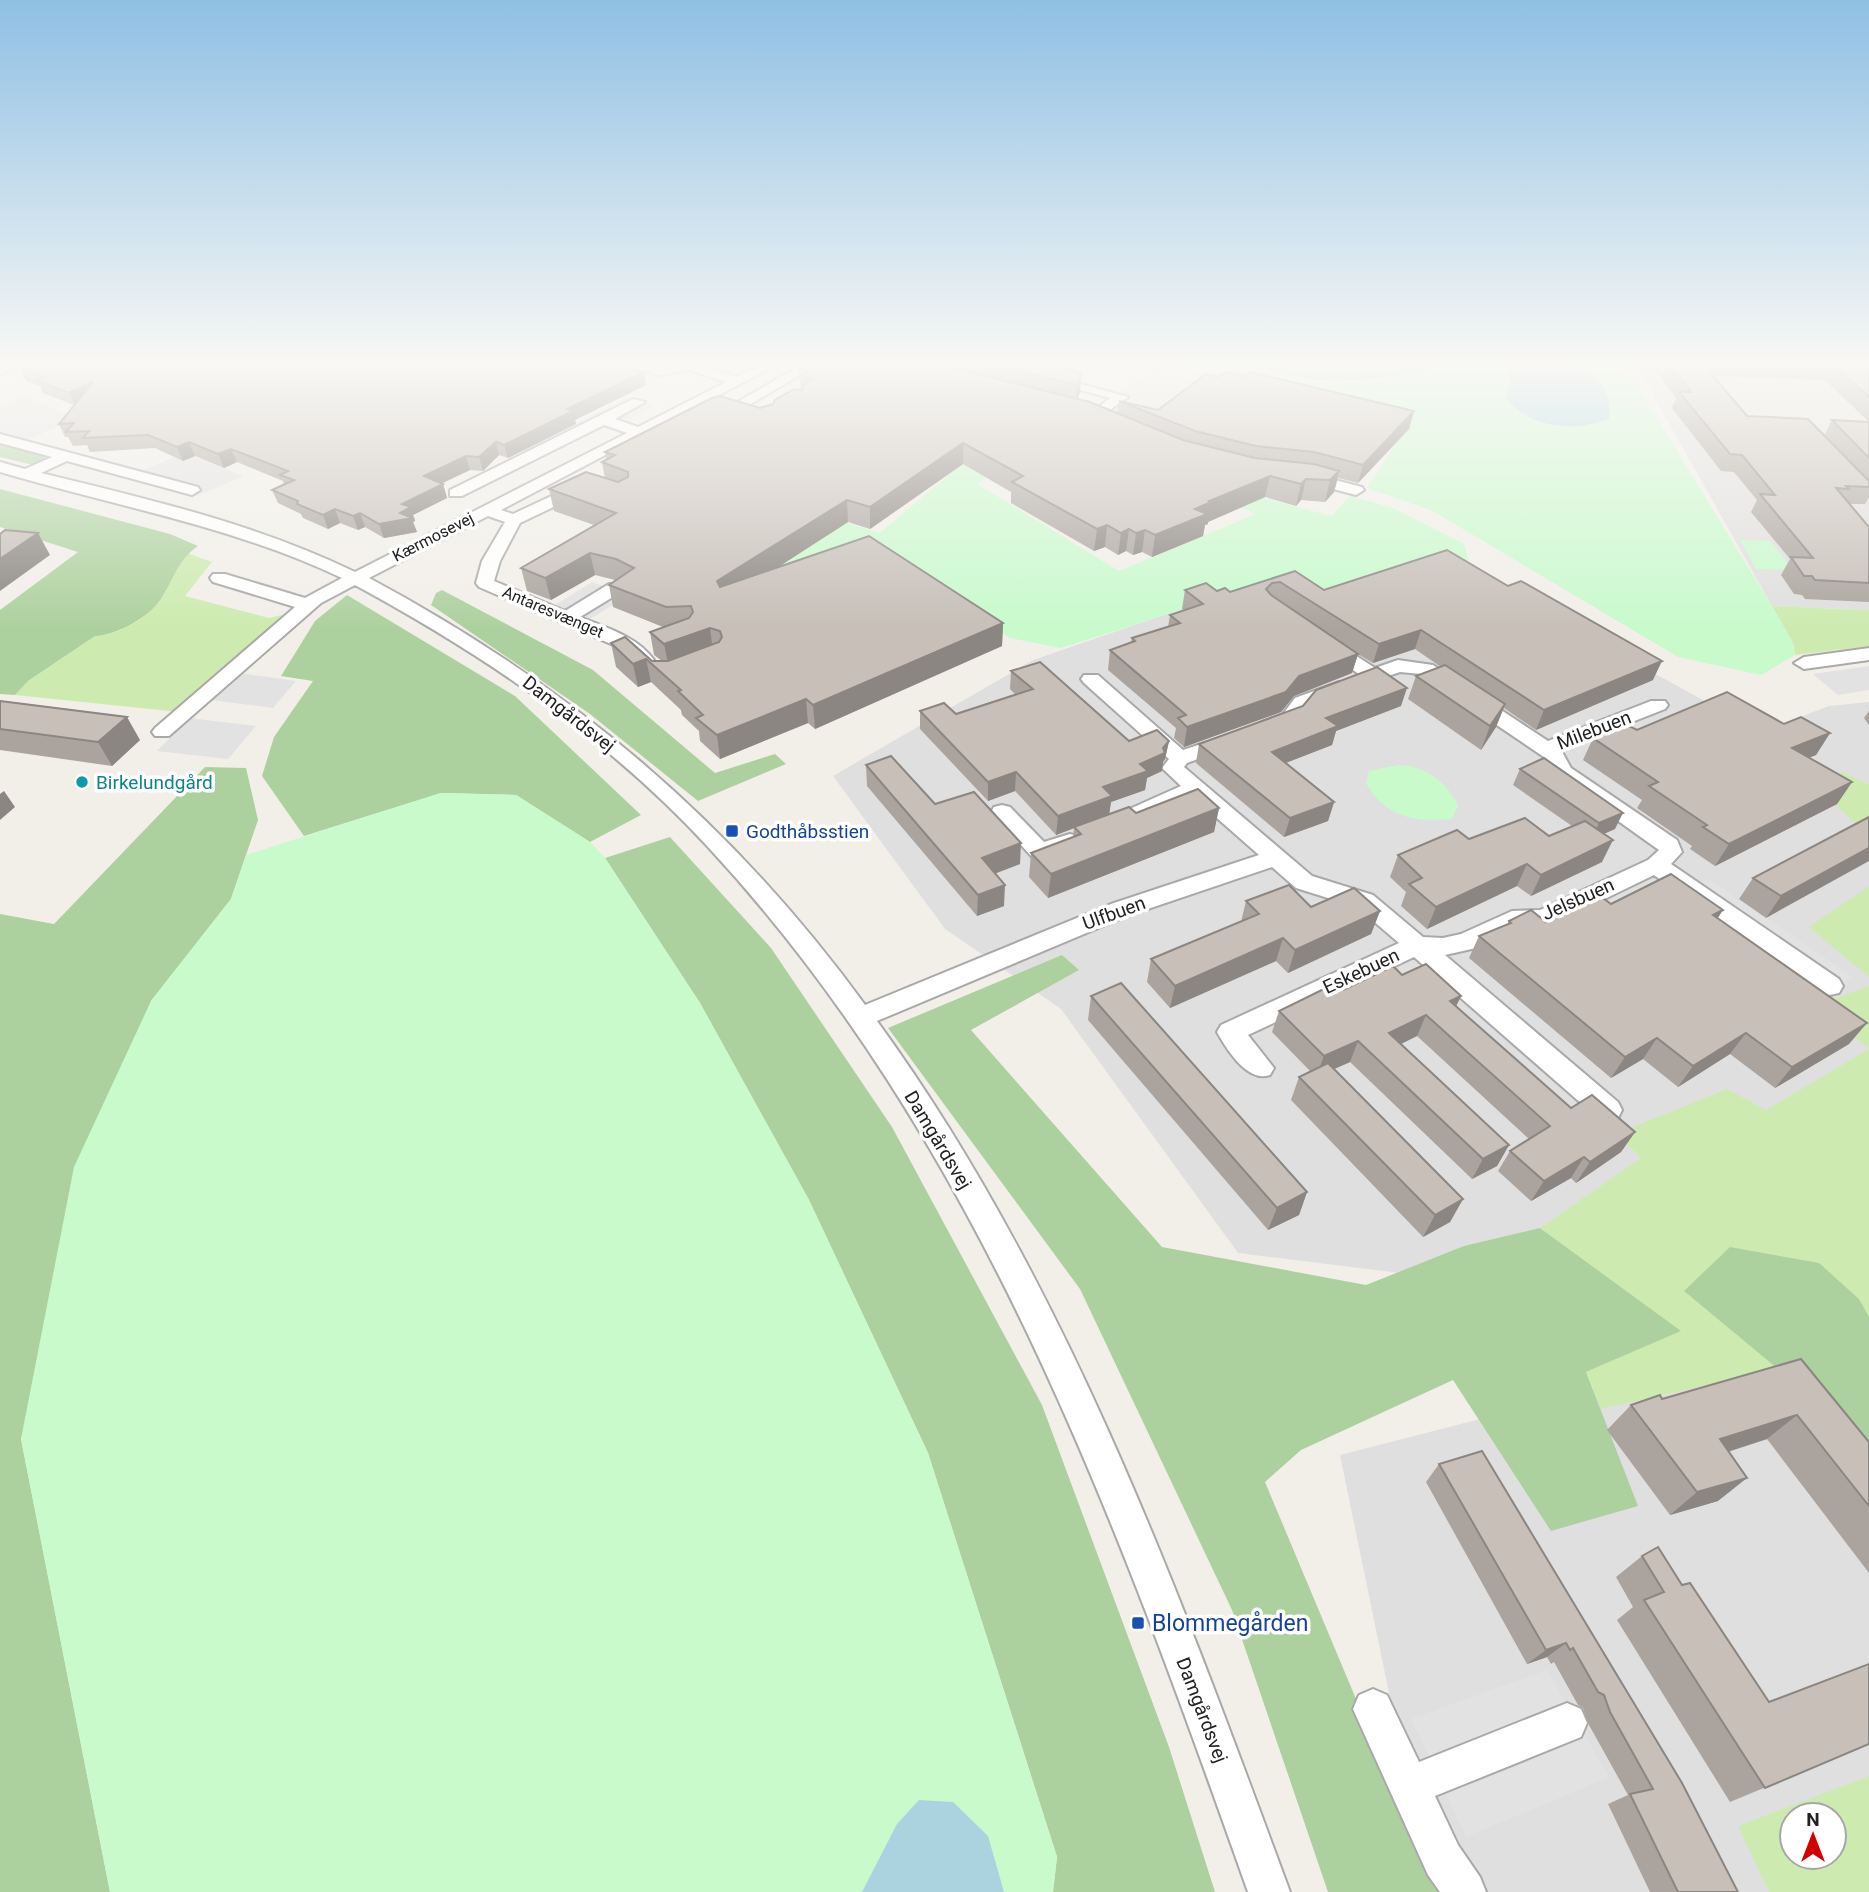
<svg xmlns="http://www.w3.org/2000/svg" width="1869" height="1892" viewBox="0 0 1869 1892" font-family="Roboto,sans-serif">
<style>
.residential{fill:#e0dfdf}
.grass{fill:#cdebb0;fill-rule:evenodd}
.forest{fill:#add19e}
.park{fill:#c8facc}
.parking{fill:#e2e2e2}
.water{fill:#aad3df}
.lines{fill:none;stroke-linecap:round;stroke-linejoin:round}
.minor-casing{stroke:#a9a9a9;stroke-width:4}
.minor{fill:#fff;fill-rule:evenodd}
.wall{fill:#aba49e;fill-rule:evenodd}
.shaded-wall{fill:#8b8681}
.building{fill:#c7bfb8;stroke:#8b8681;stroke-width:2}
.culture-dot{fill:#0f9aa8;stroke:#fff;stroke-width:2.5}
.transit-dot{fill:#1a4fb4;stroke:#fff;stroke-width:2.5}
.labels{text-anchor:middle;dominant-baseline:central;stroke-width:7;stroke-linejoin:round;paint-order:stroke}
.far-street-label{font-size:16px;fill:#222;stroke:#fff}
.street-label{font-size:19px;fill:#222;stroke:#fff}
.culture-label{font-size:19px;fill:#0d838f;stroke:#fff;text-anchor:start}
.transit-label{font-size:19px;fill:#164399;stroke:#fff;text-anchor:start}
.near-transit-label{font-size:23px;fill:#164399;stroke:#fff;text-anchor:start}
</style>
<rect width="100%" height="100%" fill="#f2efe9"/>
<g class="residential">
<polygon points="1635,363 1869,363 1869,610 1772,606"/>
<polygon points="1459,566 1761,732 1829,706 1869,702 1869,1080 1432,1277 1238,1253 1061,1009 945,929 833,776 1033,660 1280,575"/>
<polygon points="1772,1344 1869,1462 1869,1808 1834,1815 1792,1815 1779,1842 1803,1887 1869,1892 1430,1892 1340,1455"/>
</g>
<g class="grass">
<path d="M187 553 212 562 185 596 269 618 290 613 179 712 15 695 28 681 95 636C118 635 144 620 159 602 171 588 173 565 187 553Z"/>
<polygon points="1772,606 1869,610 1869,646 1795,655 1793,643"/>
<polygon points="1843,772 1869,785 1869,837 1816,786"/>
<polygon points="1869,886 1869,977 1809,927"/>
<polygon points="1869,986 1869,1048 1811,1007"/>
<polygon points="1869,1049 1869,1483 1778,1369 1601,1409 1586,1372 1680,1331 1540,1228 1641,1158 1616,1134 1727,1089 1766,1110"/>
<path d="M1869 1776V1892H1769L1738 1826ZM1792 1815H1834V1857H1792Z"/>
</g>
<g class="forest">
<polygon points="0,443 43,453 45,458 33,465 0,457"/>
<path d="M0 489 170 534 198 546C177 560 174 579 161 599 148 618 117 635 95 636L28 681 15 695 0 694V610L78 552 0 527Z"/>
<polygon points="442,590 593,670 715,773 775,754 786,764 698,801 590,714 431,605 436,593"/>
<polygon points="347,595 515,696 641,815 590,842 516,795 441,793 304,836 262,776 274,737 313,681 281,676 315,621"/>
<polygon points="205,767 246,768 258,820 231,899 151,1001 21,1439 110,1892 0,1892 0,914 54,924"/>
<polygon points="670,837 771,948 892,1127 1042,1405 1169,1747 1215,1892 1053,1892 1057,1857 928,1453 809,1200 700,1003 605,858"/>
<polygon points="1062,955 1079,970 971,1030 1162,1247 1366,1285 1464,1246 1540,1228 1681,1331 1586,1372 1638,1506 1551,1531 1453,1380 1301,1450 1265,1482 1437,1892 1328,1892 1232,1610 1080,1289 888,1028"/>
<polygon points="1730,1247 1819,1263 1859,1299 1869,1317 1869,1483 1778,1369 1684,1291"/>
</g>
<g class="park">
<polygon points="1194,363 1623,363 1772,606 1793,643 1795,655 1761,675 1678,657 1433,511 1367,488 1406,428 1191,378"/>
<polygon points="872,426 1013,460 977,484 1119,571 1256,514 1204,491 1211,484 1331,516 1350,496 1393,508 1464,544 1470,567 1325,607 1278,579 1061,648 1010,638 879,553 760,578 840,521 880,533 951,473"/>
<polygon points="1740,540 1770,541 1793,570 1756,569"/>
<path d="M1398 765C1426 766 1447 782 1458 806L1452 819C1416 823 1384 817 1366 783L1369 771Z"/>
<polygon points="441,793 516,795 590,842 605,858 700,1003 809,1200 928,1453 1057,1857 1053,1892 110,1892 21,1439 74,1167 151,1001 231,899 246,855"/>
</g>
<g class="parking">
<polygon points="1152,369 1208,382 1155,425 1095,411"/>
<polygon points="25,396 77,418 15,445 0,441 0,407"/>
<polygon points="627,398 654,406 628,420 610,414 527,454 517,450"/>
<polygon points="1733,412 1853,417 1869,434 1747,429"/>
<polygon points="184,453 244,476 197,496 131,475"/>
<polygon points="592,582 627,596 590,619 555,605"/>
<polygon points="1869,666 1869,690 1838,695 1813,674"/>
<polygon points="239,673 296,681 273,708 210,700"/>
<polygon points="189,718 256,726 228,759 157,751"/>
<polygon points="1708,879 1853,977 1816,999 1687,886"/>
<polygon points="1547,1670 1609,1777 1466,1837 1411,1719"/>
</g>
<g class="water">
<path d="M1264 363H1455C1397 375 1320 396 1264 363Z"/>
<path d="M1486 363C1528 363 1618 351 1609 419 1574 432 1530 429 1506 398L1510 382 1508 371Z"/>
<polygon points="919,1800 953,1802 988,1836 1004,1892 862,1892 897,1824"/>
</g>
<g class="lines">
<defs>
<g id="minor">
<polygon points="7,363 26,363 0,374 0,366"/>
<path d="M620 363 666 368 703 363 702 366 736 377 763 363H780L501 510 513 514 577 484H589V490L520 523 500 561 494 581 565 611 609 584H621L624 588 621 592 580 617C606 628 637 636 654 660L652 664H638L620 648 479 587 476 583 482 561 505 522 488 516 369 578C569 685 731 821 865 1005L1111 904 1259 855 1193 797 1141 821H1125L1122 816 1125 811 1181 786 1162 768 1169 759 1084 683 1081 679 1084 675H1098L1183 750 1229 735 1236 737 1239 741 1236 745 1187 763 1184 767 1312 876 1373 895 1423 937 1443 938 1461 934 1512 911 1540 910 1648 860 1659 850 1555 776 1547 759 1421 674 1400 672 1373 681 1366 679 1323 649 1321 645 1323 641 1330 639 1375 668 1398 660 1433 665 1548 741 1651 701H1665L1668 705 1665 709 1561 750 1571 768 1677 840 1682 852 1671 864 1839 979 1843 986 1839 993 1830 995 1821 993 1654 875 1551 925 1523 926 1476 948 1445 955 1618 1102 1622 1110 1618 1118 1608 1121 1598 1118 1414 957 1248 1035 1274 1068 1270 1075C1248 1083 1227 1050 1217 1032L1221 1025 1399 943 1357 907 1296 888 1272 867 1127 916 877 1021C1067 1282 1179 1592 1290 1892H1248C1117 1522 980 1140 708 847 609 739 484 655 355 585L321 603 169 736H155L152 732 155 728 295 607 213 582 210 578 213 574H225L305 598 342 578C233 526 114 506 0 472V462L25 469 52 457 0 443V434L198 487 200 490 192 495 67 461 41 473C148 499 256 524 355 572L627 433 604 425 462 496H450V490L633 399 645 402 615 419 638 427 726 382 690 370 658 375Z"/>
<polygon points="805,363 821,363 739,411 727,408"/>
<polygon points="981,363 1004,363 1128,397 1094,421 1089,420 1089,414 1110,398"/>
<polygon points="1304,472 1362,487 1364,490 1356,495 1299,480 1296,477"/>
<polygon points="1869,648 1869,660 1804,669 1794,663 1804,657"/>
<polygon points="1339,682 1346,684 1349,688 1346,692 1309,706 1297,722 1269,732 1259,726 1262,722 1283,714 1295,698"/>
<path d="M1002 805 1010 807 1044 842 1070 834 1078 836 1081 841C1074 853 1045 861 1032 857L991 812 994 807Z"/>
<polygon points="1373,1689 1387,1695 1419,1762 1567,1703 1581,1709 1587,1723 1581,1737 1435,1796 1458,1845 1480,1877 1486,1892 1440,1892 1428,1875 1353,1709 1359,1695"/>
</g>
</defs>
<use href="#minor" class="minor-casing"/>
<use href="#minor" class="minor"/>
</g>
<g class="wall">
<polygon points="34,363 319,363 319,364 646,385 575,420 576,424 508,458 499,455 483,471 470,470 442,483 443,484 447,498 413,515 415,521 413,522 417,532 384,538 365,527 358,530 340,523 328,529 303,518 301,514 278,503 272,490 284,484 283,481 237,462 224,468 195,456 183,461 155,448 90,452 87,445 73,446 68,437 65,437 59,424 74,405 43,393 40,386 26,381 19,368"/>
<polygon points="798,363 1048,363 1081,373 1080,392 1078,399 1117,413 1119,401 1158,410 1218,377 1245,376 1414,411 1409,429 1358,483 1338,478 1334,492 1325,502 1301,500 1296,506 1265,497 1208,522 1208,524 1205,525 1203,536 1152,557 1142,552 1133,555 1126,551 1118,555 1105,547 1094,551 1011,503 1011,492 963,464 870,529 848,522 775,569 1003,623 1002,646 815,729 808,723 720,759 700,741 699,731 682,715 681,710 651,682 638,687 616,667 611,643 652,661 662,661 654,655 650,632 663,627 613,607 609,585 615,580 595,575 551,600 527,591 521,568 594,525 554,511 549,489 605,478 602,462 606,459 605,452 773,404 802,390 801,389 800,381 799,380"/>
<path d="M1649 363H1869V497L1865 504H1849L1869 527V602L1805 599 1802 595 1794 594 1781 575 1790 559 1751 512 1757 500 1734 472 1721 471 1672 408 1676 398ZM1713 376 1825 380 1869 422 1832 420 1824 436 1747 416Z"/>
<polygon points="1295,571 1324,590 1653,680 1536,730 1504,708 1496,727 1481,750 1408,699 1416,676 1441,667 1415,649 1373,663 1351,650 1358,654 1352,673 1294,696 1281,712 1184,747 1174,738 1176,728 1108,670 1110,650 1131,643 1132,638 1168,627 1170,615 1184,610 1182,609 1185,590 1230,592"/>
<polygon points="1011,671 1129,741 1169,741 1165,759 1163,762 1162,771 1147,778 1145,790 1111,802 1109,814 1219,808 1214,832 1048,898 1029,877 1031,853 1073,837 1074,828 1056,835 1015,791 988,801 920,729 920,711 956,714 1016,695 1010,689"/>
<polygon points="0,701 140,740 112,766 0,750"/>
<polygon points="1401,706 1336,731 1332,745 1286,763 1334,802 1328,821 1284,837 1196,763 1199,744"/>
<polygon points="1869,711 1869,725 1864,718"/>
<polygon points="1784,724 1830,733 1816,755 1808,758 1852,782 1837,804 1715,866 1690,849 1692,846 1637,808 1642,800 1583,760 1593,738 1637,730"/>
<polygon points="866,765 935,804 1020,864 996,873 1004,906 977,916 867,786"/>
<polygon points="1520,769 1615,829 1604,834 1602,862 1531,896 1517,886 1427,929 1401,906 1406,892 1390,877 1398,855 1469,839 1549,836 1572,826 1513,785"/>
<polygon points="1869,817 1766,918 1739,899 1753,878"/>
<polygon points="1246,901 1311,907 1380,911 1371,934 1288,973 1276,961 1170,1008 1147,982 1151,959 1241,922"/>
<polygon points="1611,904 1718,919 1849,1044 1775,1088 1730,1054 1678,1087 1643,1059 1611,1078 1469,958 1479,936 1507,925 1509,921 1546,922"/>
<polygon points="1402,975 1456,1007 1571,1108 1635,1132 1621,1152 1576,1183 1571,1178 1531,1201 1498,1171 1510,1151 1529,1139 1417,1036 1401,1044 1509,1145 1497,1166 1472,1179 1350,1062 1334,1069 1463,1199 1450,1222 1423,1237 1291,1100 1299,1077 1310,1071 1272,1032 1279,1011 1343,990"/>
<polygon points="1091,996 1307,1192 1299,1215 1268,1230 1088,1020"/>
<polygon points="1801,1359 1869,1442 1869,1573 1767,1439 1728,1452 1718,1501 1670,1515 1607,1430 1631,1405 1662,1399"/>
<polygon points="1482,1451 1738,1892 1650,1892 1608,1804 1628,1795 1589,1725 1583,1708 1578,1705 1554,1662 1551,1664 1547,1657 1527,1664 1426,1482 1439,1464"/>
<polygon points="1642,1556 1682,1585 1769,1702 1869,1744 1730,1802 1617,1620 1633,1607 1616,1577"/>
</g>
<g class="shaded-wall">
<polygon points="949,363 959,363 959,375"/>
<polygon points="644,372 646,385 575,420 576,424 508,458 504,445 567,409"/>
<polygon points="1081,373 1080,392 1076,405 1077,385"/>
<polygon points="93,382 76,406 69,393"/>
<polygon points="1414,411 1409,429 1358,483 1363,465"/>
<polygon points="189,442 195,456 183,461 177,447"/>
<polygon points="496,442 499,455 483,471 479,457"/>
<polygon points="963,443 963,464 870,529 870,507"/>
<polygon points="231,449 237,462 224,468 218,454"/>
<polygon points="466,456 470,470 428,490 424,476"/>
<polygon points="1339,471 1334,492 1325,502 1330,480"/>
<polygon points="1270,476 1265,497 1208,522 1208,524 1205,525 1203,536 1152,557 1155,535 1209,501"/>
<polygon points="1306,479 1301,500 1296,506 1301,484"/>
<polygon points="443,484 447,498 413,515 415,521 413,522 417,532 384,538 379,524 400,513 402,504"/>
<polygon points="847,500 848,522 721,604 717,581"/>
<polygon points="335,509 340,523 328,529 323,515"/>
<polygon points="360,513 365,527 358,530 353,516"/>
<polygon points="1107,525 1105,547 1094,551 1097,529"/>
<polygon points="1129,529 1126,551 1118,555 1121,533"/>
<polygon points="1145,530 1142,552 1133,555 1136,533"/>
<polygon points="38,533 50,555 0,591 0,559"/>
<polygon points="590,553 595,575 551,600 545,578"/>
<polygon points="1003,623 1002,646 815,729 813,705"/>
<polygon points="710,628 713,651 669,667 664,644"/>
<polygon points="1421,630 1415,649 1373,663 1379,644"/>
<polygon points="1358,654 1352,673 1294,696 1281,712 1184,747 1187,727 1299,676"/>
<polygon points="646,659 651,682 638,687 633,664"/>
<polygon points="1662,661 1653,680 1536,730 1544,710"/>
<polygon points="1407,688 1401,706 1336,731 1332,745 1267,770 1272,752 1326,718"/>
<polygon points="806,699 808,723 720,759 717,735"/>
<polygon points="1505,704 1496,727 1481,750 1490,726"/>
<polygon points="127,717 140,740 112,766 98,742"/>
<polygon points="1830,733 1816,755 1778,770 1792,748"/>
<polygon points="1169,741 1165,759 1163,762 1162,771 1147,778 1145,790 1111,802 1109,815 1056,835 1058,816 1163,748"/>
<polygon points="1016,772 1015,791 988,801 988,782"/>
<polygon points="1852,782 1837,804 1715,866 1729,844"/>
<polygon points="4,791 15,807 0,820 0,794"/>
<polygon points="1334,802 1328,821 1284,837 1290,818"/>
<polygon points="1219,808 1214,832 1048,898 1051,874"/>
<polygon points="1623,813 1615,829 1591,839 1599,823"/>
<polygon points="1613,840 1602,862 1531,896 1541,875"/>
<polygon points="1021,843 1020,864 981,879 982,858"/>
<polygon points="1869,848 1869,861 1766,918 1781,896"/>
<polygon points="1527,864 1517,886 1427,929 1436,907"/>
<polygon points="1005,885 1004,906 977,916 978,895"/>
<polygon points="1723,910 1709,932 1713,915"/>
<polygon points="1380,911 1371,934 1288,973 1295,950"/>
<polygon points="1283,938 1276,961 1170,1008 1175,986"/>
<polygon points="1461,996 1451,1017 1450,1001"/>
<polygon points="1426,1015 1417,1036 1380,1054 1389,1033"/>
<polygon points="1867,1023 1849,1044 1775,1088 1792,1067"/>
<polygon points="1746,1033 1730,1054 1678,1087 1693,1066"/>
<polygon points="1657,1038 1643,1059 1611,1078 1625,1057"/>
<polygon points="1358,1041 1350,1062 1316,1077 1324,1056"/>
<polygon points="1635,1132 1621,1152 1576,1183 1590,1162"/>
<polygon points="1509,1145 1497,1166 1472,1179 1483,1159"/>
<polygon points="1584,1157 1571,1178 1531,1201 1544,1181"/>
<polygon points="1307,1192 1299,1215 1268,1230 1277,1208"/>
<polygon points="1463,1199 1450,1222 1423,1237 1435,1215"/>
<polygon points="1797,1415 1767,1439 1692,1463 1720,1439"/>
<polygon points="1747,1478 1718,1501 1670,1515 1697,1492"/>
<polygon points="1566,1643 1547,1657 1527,1664 1546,1650"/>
</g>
<g class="building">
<polygon points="34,363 308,363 307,365 333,363 614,363 644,372 567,409 573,411 504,445 496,442 479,457 466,456 424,476 443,484 402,504 411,507 400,513 412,518 379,524 360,513 353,516 335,509 323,515 297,504 298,501 272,490 294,480 280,475 288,471 231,449 218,454 189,442 177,447 148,435 83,438 89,431 66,432 74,423 59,424 93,382 69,393 36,380 44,377 19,368"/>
<polygon points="806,363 830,363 841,366 846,363 950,363 953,368 1090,402 1183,440 1255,458 1314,464 1339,471 1330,480 1306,479 1301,484 1270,476 1209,501 1211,502 1195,509 1207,514 1155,535 1145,530 1136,533 1129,529 1121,533 1107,525 1097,529 1012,482 1023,476 963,443 870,507 847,500 717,581 720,587 869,536 1003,623 813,705 806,699 717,735 696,718 703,715 678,691 681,690 646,659 633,664 611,643 625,637 652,661 668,661 719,642 722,637 720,631 710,628 664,644 650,632 689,618 693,612 691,606 666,607 609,585 634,568 616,559 590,553 545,578 521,568 616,513 549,489 586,472 618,482 628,477 628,472 602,462 615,455 605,452 712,398 720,396 760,408 773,404 775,400 794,389 802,390 803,385 813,379 801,376 809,372 799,369 809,364"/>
<polygon points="988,363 1048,363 1081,373 1077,385"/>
<polygon points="1668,363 1702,363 1747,416 1808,419 1869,481 1869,487 1846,486 1849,489 1836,488 1869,527 1869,583 1815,580 1812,576 1804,576 1791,557 1813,558 1760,494 1775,495 1742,455 1730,454 1679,392 1691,392"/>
<polygon points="1803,363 1869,363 1869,397 1833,364"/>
<polygon points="1227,372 1245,376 1250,372 1414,411 1363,465 1314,452 1256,446 1195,431 1119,401 1158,410 1206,374 1218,377"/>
<polygon points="1832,420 1869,422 1869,458"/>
<polygon points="5,530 38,533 0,559 0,534"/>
<polygon points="1447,550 1508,586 1521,581 1662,661 1544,710 1421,630 1379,644 1280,582 1272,583 1266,589 1271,595 1358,654 1299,676 1286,692 1187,727 1178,718 1186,715 1110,650 1135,641 1132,638 1180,623 1170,615 1203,604 1185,590 1206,583 1217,591 1225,588 1230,592 1295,571 1324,590"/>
<polygon points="1040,662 1129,741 1157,730 1169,741 1163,748 1165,753 1140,764 1148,771 1103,787 1112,796 1058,816 1016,772 988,782 920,711 944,703 956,714 1033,689 1011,671"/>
<polygon points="1445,665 1505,704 1490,726 1416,676"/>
<polygon points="1377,667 1407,688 1326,718 1338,726 1272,752 1334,802 1290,818 1199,744 1303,706 1316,690"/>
<polygon points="1727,692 1784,724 1801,717 1830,733 1792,748 1852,782 1729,844 1703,827 1707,825 1649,786 1658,782 1593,738 1627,725 1637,730"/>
<polygon points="0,701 127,717 98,742 0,729"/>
<polygon points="891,756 935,804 974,792 1021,843 982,858 1005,885 978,895 866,765"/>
<polygon points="1544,758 1623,813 1599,823 1520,769"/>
<polygon points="1198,789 1219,808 1051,874 1031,853 1081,834 1074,827 1129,807 1136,813"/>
<polygon points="1869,817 1869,848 1781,896 1753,878"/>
<polygon points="1525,818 1549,836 1585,821 1613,840 1541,875 1527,864 1436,907 1409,884 1422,878 1398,855 1457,830 1469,839"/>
<polygon points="1671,874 1723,910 1713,915 1867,1023 1792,1067 1746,1033 1693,1066 1657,1038 1625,1057 1479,936 1511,923 1509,921 1531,910 1546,922 1599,895 1611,904"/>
<polygon points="1289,885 1311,907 1354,888 1380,911 1295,950 1283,938 1175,986 1151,959 1259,914 1246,901"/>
<polygon points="1426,964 1461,996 1450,1001 1571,1108 1592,1095 1635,1132 1590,1162 1584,1157 1544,1181 1510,1151 1550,1126 1426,1015 1389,1033 1509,1145 1483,1159 1358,1041 1324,1056 1279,1011 1336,983 1343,990 1393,966 1402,975"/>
<polygon points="1121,983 1307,1192 1277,1208 1091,996"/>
<polygon points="1328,1063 1463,1199 1435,1215 1299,1077"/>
<polygon points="1801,1359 1869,1442 1869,1506 1797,1415 1720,1439 1747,1478 1697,1492 1631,1405 1660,1395 1662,1399"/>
<polygon points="1482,1451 1682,1783 1738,1892 1678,1892 1630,1794 1653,1789 1610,1712 1604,1695 1598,1692 1573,1648 1570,1650 1566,1643 1546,1650 1439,1464"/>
<polygon points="1658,1547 1682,1585 1690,1583 1769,1702 1869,1664 1869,1744 1765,1788 1644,1600 1664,1592 1642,1556"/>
</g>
<linearGradient id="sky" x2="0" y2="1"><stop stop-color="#8fc0e4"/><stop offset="0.58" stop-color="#f9f8f5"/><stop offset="1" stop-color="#f9f8f5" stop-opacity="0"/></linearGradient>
<rect width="1869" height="628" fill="url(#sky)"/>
<circle class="culture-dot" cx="82" cy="782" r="7"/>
<g class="transit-dot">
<rect x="725" y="824" width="14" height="14" rx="3.5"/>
<rect x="1131" y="1616" width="14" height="14" rx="3.5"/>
</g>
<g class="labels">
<g class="far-street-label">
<text transform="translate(433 537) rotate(-27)">Kærmosevej</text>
<text transform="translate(553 612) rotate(23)">Antaresvænget</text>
</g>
<g class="street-label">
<text transform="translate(569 714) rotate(38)">Damgårdsvej</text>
<text transform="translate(1594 730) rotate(-21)">Milebuen</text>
<text transform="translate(1578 899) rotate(-24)">Jelsbuen</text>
<text transform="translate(1114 913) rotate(-20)">Ulfbuen</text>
<text transform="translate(1361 971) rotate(-25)">Eskebuen</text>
<text transform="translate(938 1140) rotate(59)">Damgårdsvej</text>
<text transform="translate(1202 1710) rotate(69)">Damgårdsvej</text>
</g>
<g class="culture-label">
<text x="96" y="782">Birkelundgård</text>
</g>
<g class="transit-label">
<text x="746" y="831">Godthåbsstien</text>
</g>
<g class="near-transit-label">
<text x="1152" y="1623">Blommegården</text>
</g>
</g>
<g transform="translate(1813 1836)"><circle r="33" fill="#ffffff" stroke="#a7a7a7" stroke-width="2"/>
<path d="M0-5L12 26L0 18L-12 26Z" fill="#d40000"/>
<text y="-10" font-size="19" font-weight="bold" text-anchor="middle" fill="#222222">N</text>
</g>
</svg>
